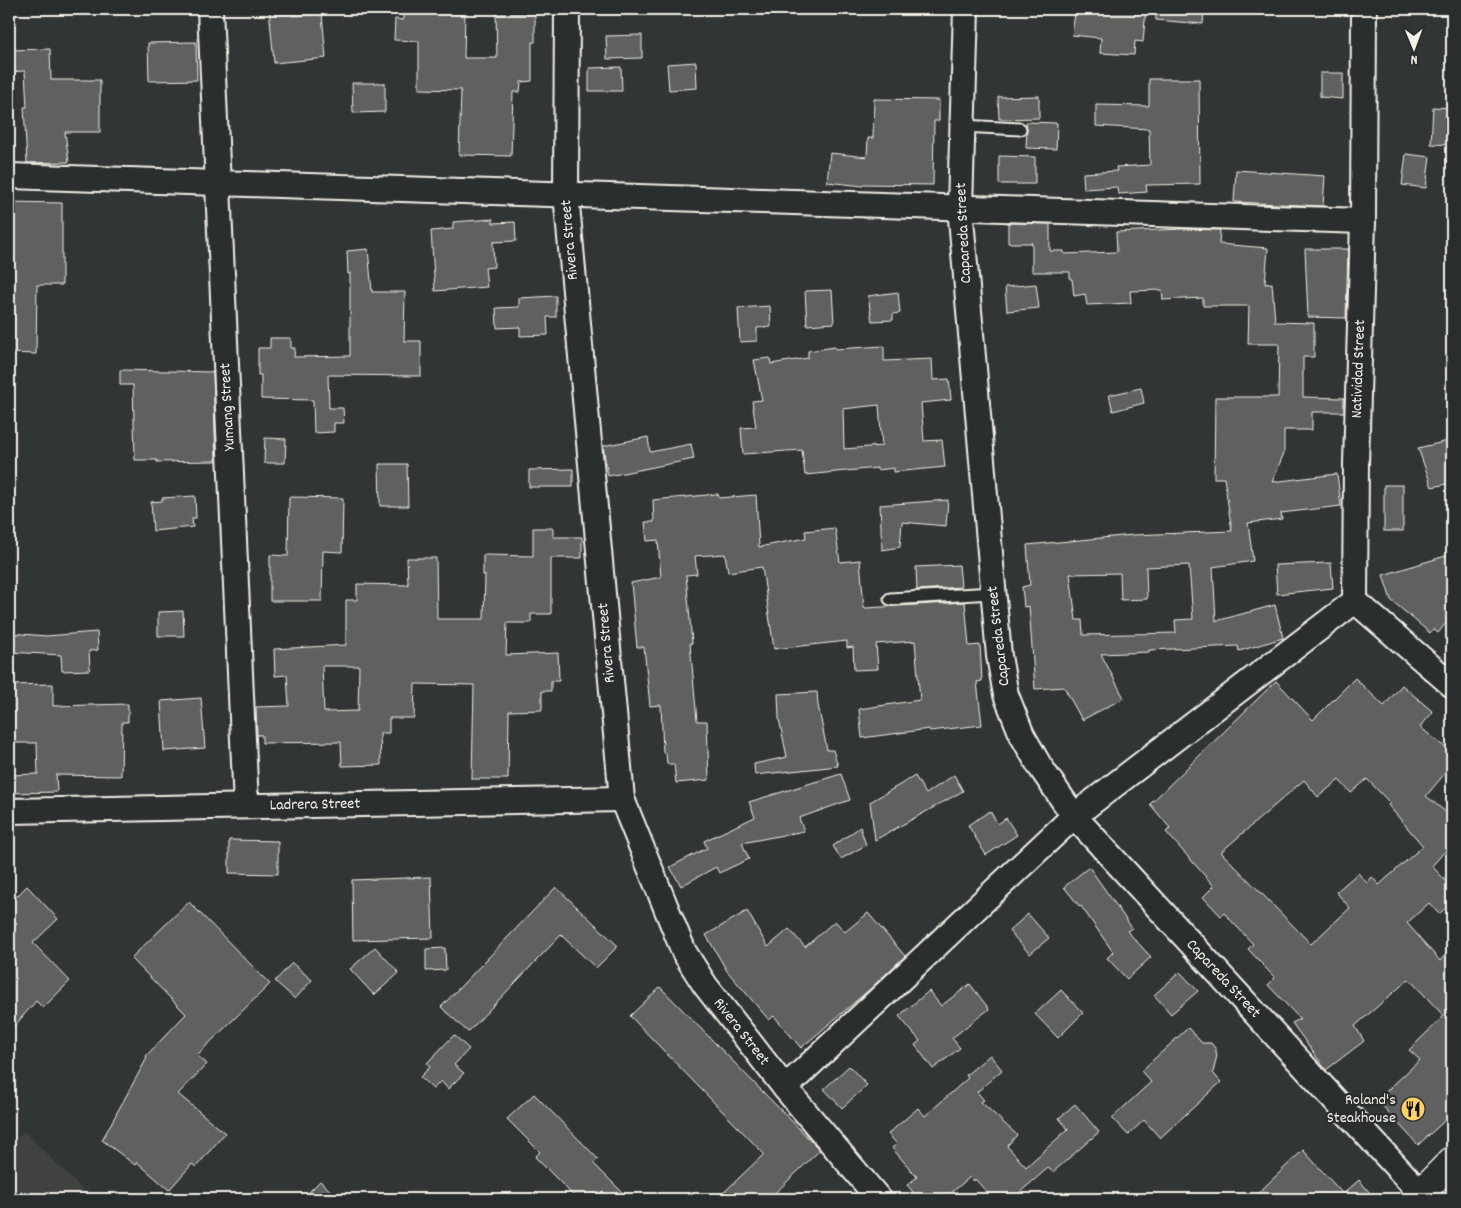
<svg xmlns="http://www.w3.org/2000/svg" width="1461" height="1208" viewBox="0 0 1461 1208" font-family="Dekko,sans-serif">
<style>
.built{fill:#404242}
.building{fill:#5f605f;stroke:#f4f1e8;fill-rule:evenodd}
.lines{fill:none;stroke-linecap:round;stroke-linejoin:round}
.service-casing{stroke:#f4f1e8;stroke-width:15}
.minor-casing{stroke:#f4f1e8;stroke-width:28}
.primary-casing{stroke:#f4f1e8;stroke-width:31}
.service{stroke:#2a2d2e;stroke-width:11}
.minor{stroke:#2a2d2e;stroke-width:24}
.primary{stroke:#2a2d2e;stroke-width:28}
.labels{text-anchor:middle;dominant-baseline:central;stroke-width:4.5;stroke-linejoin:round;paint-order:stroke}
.street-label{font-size:16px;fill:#f4f1e8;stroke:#2a2d2e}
.poi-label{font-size:16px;fill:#f4f1e8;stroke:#2a2d2e;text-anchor:end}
</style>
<rect width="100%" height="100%" fill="#323535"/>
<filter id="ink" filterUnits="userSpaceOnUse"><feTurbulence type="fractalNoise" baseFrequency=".02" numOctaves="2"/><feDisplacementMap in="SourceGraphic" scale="10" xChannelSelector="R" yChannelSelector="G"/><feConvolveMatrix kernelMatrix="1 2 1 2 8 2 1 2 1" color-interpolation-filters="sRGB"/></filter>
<g filter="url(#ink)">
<polygon class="built" points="24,1130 24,1131 92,1199 9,1199 9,1150"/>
<g class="building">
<polygon points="269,9 292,9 292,16 322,14 326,58 274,63"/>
<polygon points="403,9 465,9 464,58 497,58 496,14 535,13 535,42 532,42 532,81 521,82 520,92 513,92 511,156 459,155 461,90 419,89 419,41 394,40 395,19 403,20"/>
<polygon points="1083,9 1146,9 1143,42 1135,41 1134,55 1100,53 1101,38 1072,35 1075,13 1082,13"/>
<polygon points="1156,9 1204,9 1203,24 1156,20"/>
<polygon points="642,35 642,58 607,59 606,36"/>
<polygon points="196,42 197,80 149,81 148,43"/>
<polygon points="50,49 51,80 100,80 100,132 65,132 69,162 27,163 24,107 27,107 25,71 9,72 9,50"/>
<polygon points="696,62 697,88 669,90 667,64"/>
<polygon points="621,67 622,91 589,91 589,68"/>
<polygon points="1320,73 1343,73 1343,99 1320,97"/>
<polygon points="1149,79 1199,79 1200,184 1146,185 1147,192 1118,194 1117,187 1084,189 1083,173 1117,171 1116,167 1150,165 1149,129 1096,126 1096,105 1149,106"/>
<polygon points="352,83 385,83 385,112 353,113"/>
<polygon points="1039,96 1039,118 999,119 998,97"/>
<polygon points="874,99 939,100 939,121 934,121 933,185 863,184 863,186 827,182 830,153 867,157 868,138 873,138"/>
<polygon points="1433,107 1452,108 1452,145 1431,144"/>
<polygon points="1026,122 1057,123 1056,149 1026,148 1027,129"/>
<polygon points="1406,154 1430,157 1426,188 1402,185"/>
<polygon points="999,156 1035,157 1035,184 999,184"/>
<polygon points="1236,170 1325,176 1323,206 1234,202"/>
<polygon points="9,202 62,203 62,285 37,285 36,354 9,353"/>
<polygon points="493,219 493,223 515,222 516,241 493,242 494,267 485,268 487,287 435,291 431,231 453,229 453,222"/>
<path d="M1008 223 1050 224V251H1064V254L1117 252 1116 232 1182 229 1220 230 1219 244 1268 248 1265 284 1272 283 1275 322 1314 323V357H1303V397L1344 398V412H1312V430H1284V453L1272 482 1337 474 1341 506 1281 513 1282 519 1248 523 1253 561 1213 567 1216 621 1275 605 1283 638 1239 651 1238 646 1149 650V652L1101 654 1124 698 1082 720 1064 687 1035 689 1029 606 1024 607 1022 587 1030 585 1027 545 1133 535 1232 531 1224 478H1214L1215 397H1278L1279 344H1248L1249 306H1203V298L1163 300 1162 290 1130 291 1131 303 1087 305 1085 294 1074 296 1072 279H1070V272H1032V243H1008ZM1189 565 1193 619 1175 620 1176 633 1083 635 1082 620H1076L1070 574 1120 573 1121 600 1147 599 1146 567Z"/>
<polygon points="368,249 372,292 405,292 404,341 421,341 421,376 328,375 329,408 343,408 344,423 334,423 334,432 314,433 313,400 261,399 261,375 258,375 258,348 270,348 270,338 291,338 291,348 295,348 294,357 350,356 350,273 348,274 347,251"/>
<polygon points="1305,249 1348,249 1346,318 1308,317"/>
<polygon points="1036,284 1039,308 1007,311 1005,287"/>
<polygon points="832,290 834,323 807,325 805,291"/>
<polygon points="898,292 900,313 893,314 893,320 872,321 868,296"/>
<polygon points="556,296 556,317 547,317 548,335 520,336 520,327 497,328 496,308 519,307 519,298"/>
<polygon points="770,306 771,327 757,328 757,341 740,342 738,308"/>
<path d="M884 346V361L932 359 933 380 949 379 951 400 921 403 924 441 942 440 945 467 894 472V468L877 470V468L805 475 802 450 743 454 741 428 756 427 752 401 762 400 754 360 770 358 771 364 808 358V351L835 347V349ZM879 405 882 446 844 449 843 409Z"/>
<polygon points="120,370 213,372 216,461 157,462 157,460 135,460 133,385 120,385"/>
<polygon points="1141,388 1144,403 1113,411 1109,395"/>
<polygon points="648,437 650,452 691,444 694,459 608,476 603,446"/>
<polygon points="265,438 286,439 285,463 264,463"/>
<polygon points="1452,440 1452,483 1432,487 1418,448"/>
<polygon points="379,464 407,464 408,506 380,506"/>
<polygon points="573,469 573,487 529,487 529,470"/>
<rect x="1384" y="485" width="19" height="46"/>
<polygon points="718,494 719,498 756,495 759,547 806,538 805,531 835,528 840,562 860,560 864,607 866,608 965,602 969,646 980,645 982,681 977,682 982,725 930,731 929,729 862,738 859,709 920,700 915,641 876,644 878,669 854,670 853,647 847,648 847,641 774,649 762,567 728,572 725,554 695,556 697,574 686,575 692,643 690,643 697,721 707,721 709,780 676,783 674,764 667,764 666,753 663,753 661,705 650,706 644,647 637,647 631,583 661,577 658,540 647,541 645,522 654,522 653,500"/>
<polygon points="195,496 196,518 192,518 193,527 153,531 151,502 162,501 162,498"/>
<polygon points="289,497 343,498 342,552 323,551 322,601 270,601 270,555 288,556"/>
<polygon points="948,500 946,526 902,522 900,547 882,550 880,505"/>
<path d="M533 528H553V537H582V558H551V614H531V623H507L506 655 558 653 559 681H551V691H542V710L509 711 508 779H472L474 685 415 684 414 718H389V733H380L381 765 342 766 341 742 262 743V735H257L256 707 289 706 287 675 275 676 274 649 346 645V600H357V584L408 585 407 558H436L437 619H484L485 575H483V555L533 556ZM322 666H359L358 711 324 712Z"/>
<polygon points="1452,554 1452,616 1438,633 1433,629 1430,633 1391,600 1383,575"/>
<polygon points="1331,563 1333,588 1277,594 1275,565"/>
<polygon points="959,565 961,587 917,590 916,567"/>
<polygon points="183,611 184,636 158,636 158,612"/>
<polygon points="97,632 98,650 89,651 90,670 62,671 61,655 9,652 9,633 46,636"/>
<path d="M1355 678 1384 706 1402 685 1433 712 1420 727 1452 753V765L1426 796 1452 817V843L1432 866 1452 888V902L1439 914 1429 903 1407 923 1440 961 1452 947V1114L1418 1145 1377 1100 1420 1060 1409 1050 1444 1016 1409 979 1355 1026 1364 1041 1326 1070 1292 1023 1300 1019 1268 985 1275 978 1248 949 1253 944 1224 913 1221 916 1203 897 1214 886 1166 832 1170 828 1150 804 1276 681 1313 720ZM1367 779 1390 803 1388 805 1423 846 1379 885 1372 877 1367 883 1358 873 1336 892 1350 908 1311 944 1221 852 1304 780 1318 797 1339 780 1351 793Z"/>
<polygon points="53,684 53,706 128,704 128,722 122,722 121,776 56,775 57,792 9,793 9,775 38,774 37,743 9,743 9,685"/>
<polygon points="817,692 818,705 827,750 833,750 838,766 755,775 754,764 787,757 779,719 778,694"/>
<polygon points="201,698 205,748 164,751 161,701"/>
<polygon points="841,774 850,800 799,818 804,831 742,843 749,859 719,873 716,867 681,886 670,867 707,848 704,841 755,817 749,802"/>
<polygon points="954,775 963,791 875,840 870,802 915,776 926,794"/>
<polygon points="990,811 998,824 1006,818 1017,835 986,855 968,825"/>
<polygon points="860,827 866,845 841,859 833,846"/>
<polygon points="229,840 278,841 278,874 229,873"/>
<polygon points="1089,867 1132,928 1127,931 1151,957 1127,979 1107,958 1113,952 1081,906 1080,907 1064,887"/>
<polygon points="431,877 433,938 353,940 352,880"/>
<polygon points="27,886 58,919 33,943 70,981 43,1008 36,1001 9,1032 9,931 17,923 9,915 9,904"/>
<polygon points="556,887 618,946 596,968 561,935 468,1032 441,1007"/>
<polygon points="189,902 270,984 197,1055 207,1064 178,1094 225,1133 196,1167 192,1164 169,1190 137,1162 135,1165 102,1140 147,1058 146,1056 186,1014 131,958"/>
<polygon points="747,911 768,947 789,929 805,947 835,921 845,932 868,913 905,956 870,989 801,1048 774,1016 769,1020 727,971 706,935"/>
<polygon points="1028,914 1049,938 1030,954 1009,931"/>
<polygon points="375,947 399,973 374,995 350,969"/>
<polygon points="445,948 446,970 426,971 426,949"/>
<polygon points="292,963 312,980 295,999 275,981"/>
<polygon points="1180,972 1198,991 1171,1014 1154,995"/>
<polygon points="970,984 989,1009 952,1038 960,1048 933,1069 915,1045 920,1041 899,1016 929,991 941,1006"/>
<polygon points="660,987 820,1150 769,1199 717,1199 764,1154 630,1016"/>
<polygon points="1061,990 1083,1013 1058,1038 1035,1014"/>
<polygon points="1188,1028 1202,1043 1211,1043 1215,1048 1217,1055 1213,1073 1221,1082 1160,1138 1144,1120 1128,1135 1112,1118 1151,1082 1141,1071"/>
<polygon points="454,1035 469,1049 454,1065 464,1073 448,1089 441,1081 433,1089 420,1077 430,1067 427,1063"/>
<polygon points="990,1055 1002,1070 977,1092 984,1100 981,1102 1017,1135 1007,1146 1026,1167 1068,1129 1059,1118 1075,1104 1099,1132 1053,1172 1048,1168 1012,1199 993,1199 975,1179 974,1181 970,1177 944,1199 919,1199 907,1185 917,1177 892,1148 897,1144 888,1134 918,1108 925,1116 968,1078 966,1075"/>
<polygon points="849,1066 867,1085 842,1108 824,1089"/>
<polygon points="534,1094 598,1159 593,1163 629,1199 577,1199 535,1157 540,1152 507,1119"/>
<polygon points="1303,1150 1343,1194 1359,1180 1375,1199 1252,1199"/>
<polygon points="320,1181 339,1199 302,1199"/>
</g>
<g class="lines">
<defs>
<g id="service">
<polyline points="962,126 1020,129"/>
<polyline points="890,599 993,593"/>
</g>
<g id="minor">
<polyline points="210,9 246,806"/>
<polyline points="567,9 566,194 622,799 684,952 705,985 785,1088 879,1199"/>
<polyline points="966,9 960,207 999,656 1006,695 1022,735 1039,765 1074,816 1426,1199"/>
<polyline points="1364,9 1363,221 1356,464 1355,601 1452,685"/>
<polyline points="9,176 1363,221"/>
<polyline points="9,811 622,799"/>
<polyline points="785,1088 1074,816 1355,601"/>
</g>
<polyline id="primary" points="1415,1199 1452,1161"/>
</defs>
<use href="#service" class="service-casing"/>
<use href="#minor" class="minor-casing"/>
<use href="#primary" class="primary-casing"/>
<use href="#service" class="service"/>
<use href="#minor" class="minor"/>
<use href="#primary" class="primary"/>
</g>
</g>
<defs>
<symbol id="restaurant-disc" viewBox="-11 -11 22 22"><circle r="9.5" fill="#ffd166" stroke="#2a2d2e"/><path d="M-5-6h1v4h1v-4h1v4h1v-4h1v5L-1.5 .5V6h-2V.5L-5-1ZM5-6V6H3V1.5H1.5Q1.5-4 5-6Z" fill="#111"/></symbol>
</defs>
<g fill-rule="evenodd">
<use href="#restaurant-disc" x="1399" y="1095" width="28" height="28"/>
</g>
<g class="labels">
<g class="street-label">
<text transform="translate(964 233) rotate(-93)">Capareda Street</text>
<text transform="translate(570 240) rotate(-95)">Rivera Street</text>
<text transform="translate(1359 369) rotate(-88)">Natividad Street</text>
<text transform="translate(228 407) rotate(-93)">Yumang Street</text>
<text transform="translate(999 636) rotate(-97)">Capareda Street</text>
<text transform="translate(607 643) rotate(-95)">Rivera Street</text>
<text transform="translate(315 805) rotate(-1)">Ladrera Street</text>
<text transform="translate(1223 979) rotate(47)">Capareda Street</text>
<text transform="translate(741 1032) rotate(52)">Rivera Street</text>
</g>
<g class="poi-label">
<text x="1396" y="1100">Roland's<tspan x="1396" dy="18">Steakhouse</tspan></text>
</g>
</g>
<rect width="1461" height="1208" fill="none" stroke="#2a2d2e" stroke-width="30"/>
<rect x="15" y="15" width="1431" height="1178" fill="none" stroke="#f4f1e8" stroke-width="2" filter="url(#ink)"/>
<g transform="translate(1414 48) rotate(179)" stroke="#2a2d2e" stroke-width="4" paint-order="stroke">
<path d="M0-4L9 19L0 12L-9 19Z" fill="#f4f1e8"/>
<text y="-8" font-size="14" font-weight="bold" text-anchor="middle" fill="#f4f1e8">N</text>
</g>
</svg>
